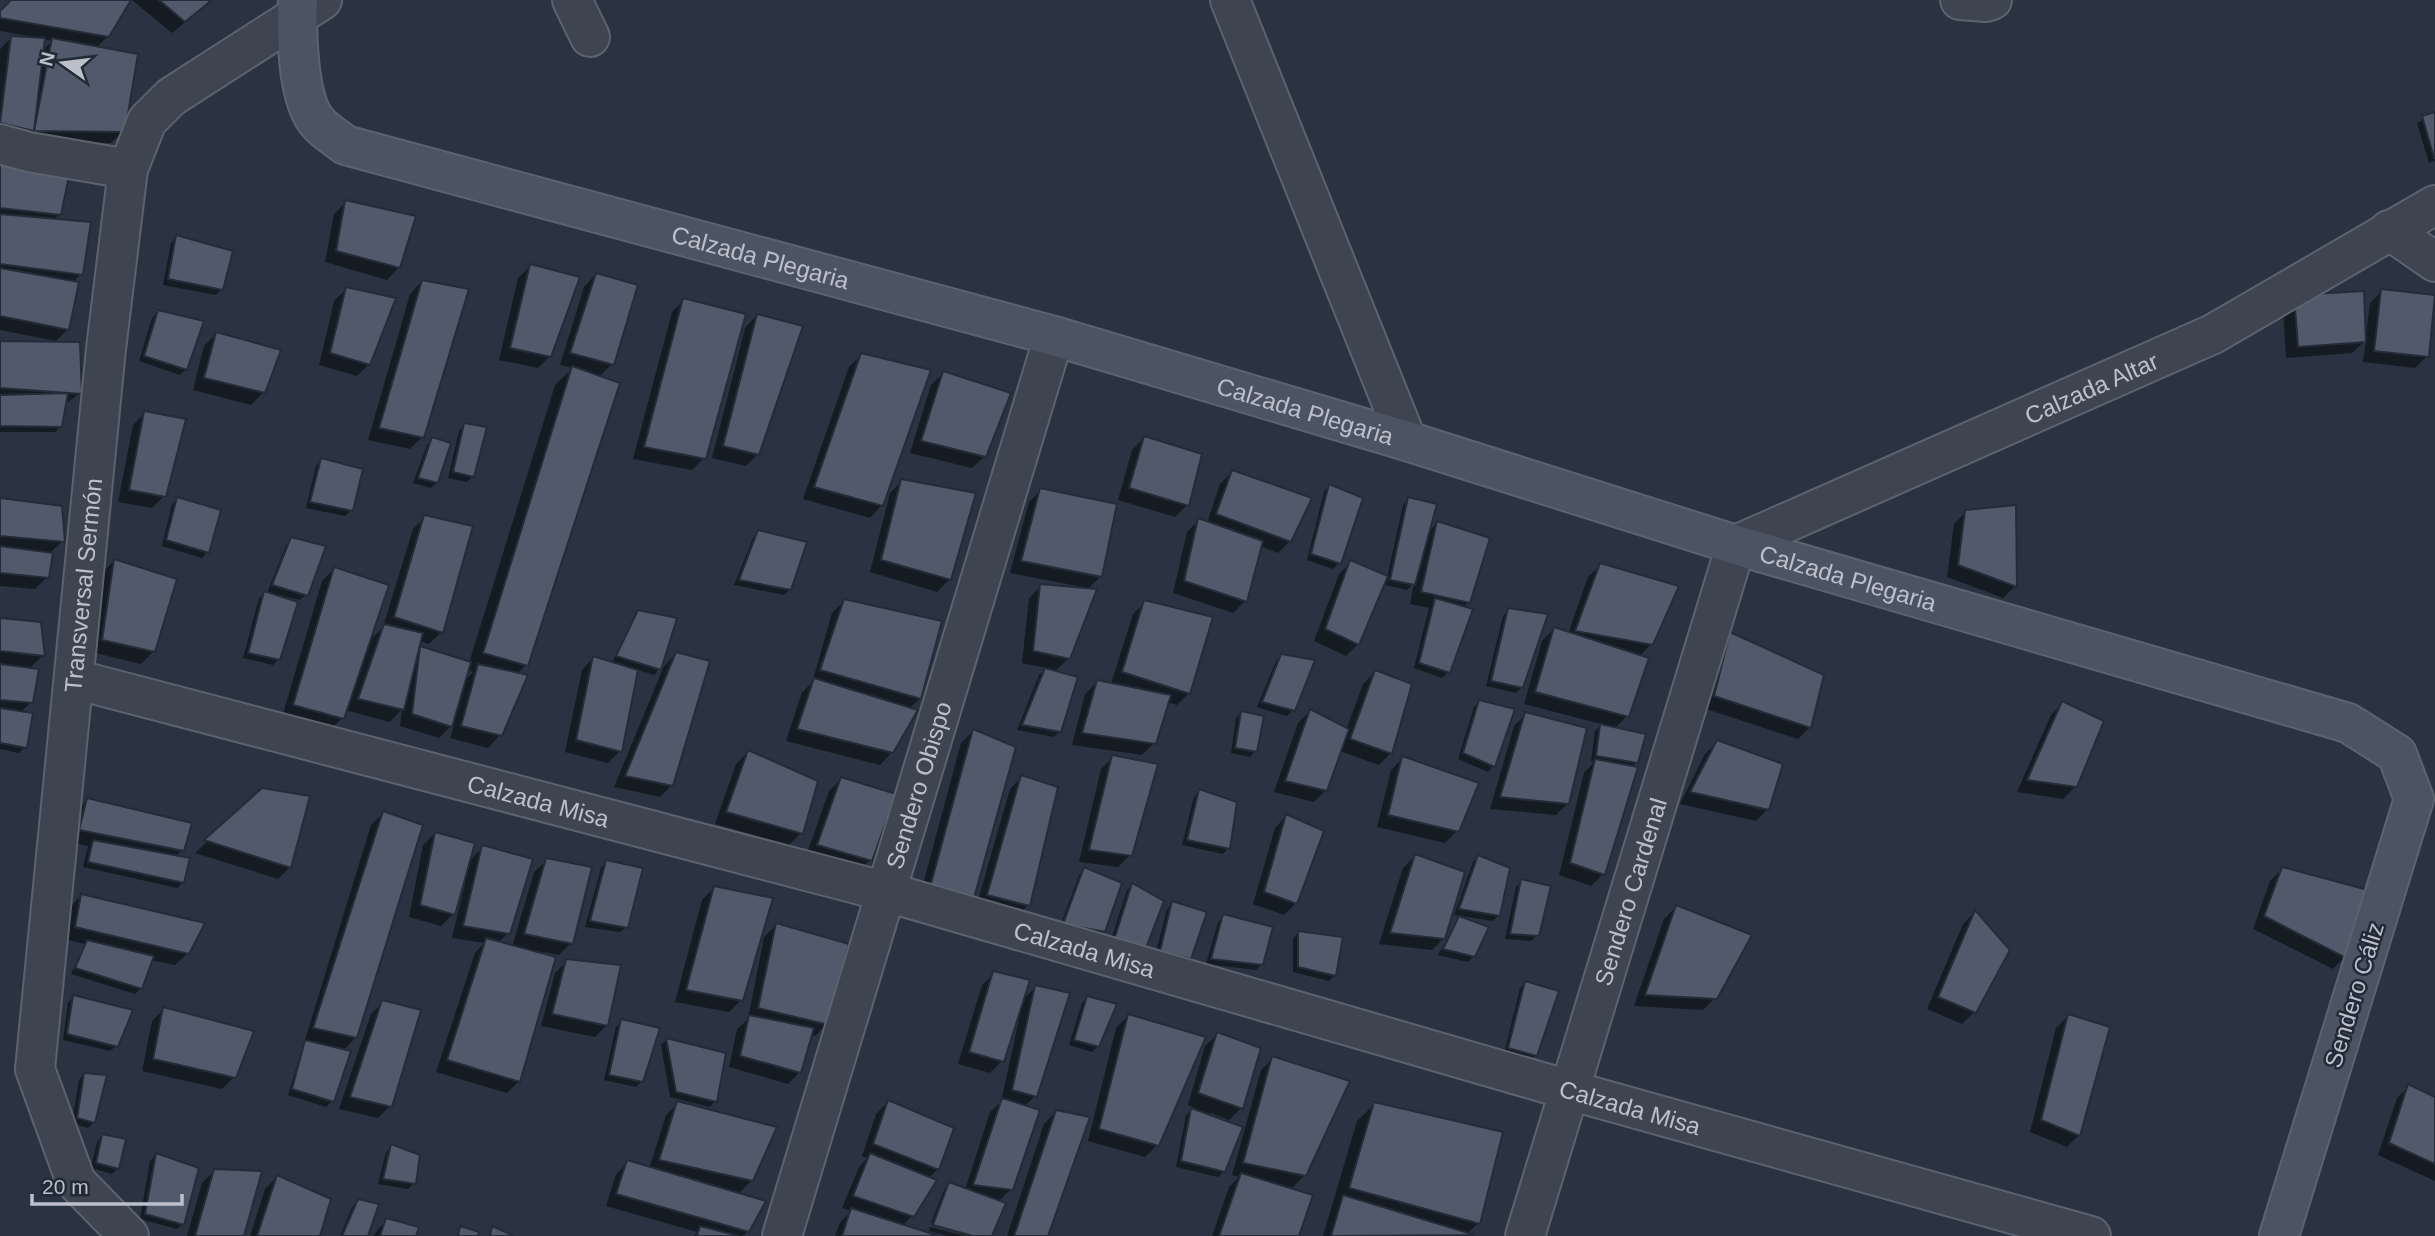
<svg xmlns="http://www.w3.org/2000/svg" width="2435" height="1236" viewBox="0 0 2435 1236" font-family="Arial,sans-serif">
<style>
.shadow{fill:#0007;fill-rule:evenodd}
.building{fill:#505a6a;stroke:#242c39;stroke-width:2}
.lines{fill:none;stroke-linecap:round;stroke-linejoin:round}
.street-casing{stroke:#5c636f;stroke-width:42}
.secondary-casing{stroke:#5c636f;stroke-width:42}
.street{stroke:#3e4551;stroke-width:38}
.secondary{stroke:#4c5464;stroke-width:38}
.labels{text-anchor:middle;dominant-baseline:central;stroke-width:5;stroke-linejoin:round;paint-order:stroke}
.street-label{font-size:24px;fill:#bbc0cb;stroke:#222a37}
</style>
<rect width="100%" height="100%" fill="#293341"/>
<g class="shadow">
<path d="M14 0H129L108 36 96 48 123 131 111 143 21 142 0 137V49L11 38 27 36 0 31V13ZM43 39 52 41 42 51Z"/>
<polygon points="132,0 212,0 172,33"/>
<polygon points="2435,114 2435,161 2429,163 2417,123"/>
<polygon points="0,159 59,214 53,221 81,274 72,283 68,329 56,341 0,330"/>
<polygon points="346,202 399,267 387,280 325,262 334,214"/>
<polygon points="177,237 221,289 216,295 163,285 171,243"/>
<polygon points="530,266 550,356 538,368 499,360 518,278"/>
<path d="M596 274 612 364 599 377 618 384 526 665 517 674 500 735 488 748 450 738 455 722 439 738 400 726 402 709 390 722 345 710 342 718 330 730 282 717 322 581 334 569 368 642 383 627 413 529 425 517 441 632 429 644 419 641 418 647 469 663 555 385 573 368 560 365 584 287ZM467 670 473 672 464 681Z"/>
<polygon points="422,281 422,437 410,449 368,440 410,294"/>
<polygon points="346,289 369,364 357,376 319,365 334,301"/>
<polygon points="2382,291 2427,356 2415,368 2363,362 2366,340 2352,353 2286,358 2283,309 2295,297 2366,335 2370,303"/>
<polygon points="684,300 704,458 692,470 633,459 672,312"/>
<polygon points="158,312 186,369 180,375 139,361 152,318"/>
<polygon points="757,315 758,454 746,466 712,458 745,328"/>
<polygon points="216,334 264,392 251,405 193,390 204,346"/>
<polygon points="0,343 80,393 64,405 61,426 55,432 0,432"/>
<polygon points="861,355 882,505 870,518 803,499 849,367"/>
<polygon points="943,373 985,456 972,468 910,453 931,385"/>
<polygon points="145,413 164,496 152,508 118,502 133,425"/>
<polygon points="465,425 473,476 467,482 448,478 459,431"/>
<polygon points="1144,438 1187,505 1175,517 1118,500 1132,450"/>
<polygon points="433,439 437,482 431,488 413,483 427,445"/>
<polygon points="322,460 351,510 345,516 306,508 316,466"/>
<polygon points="1232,472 1290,541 1278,553 1260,546 1245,601 1233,613 1173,593 1187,532 1199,520 1207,523 1220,484"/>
<polygon points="902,481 949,580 937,592 870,572 890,493"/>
<polygon points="1329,486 1339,563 1333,569 1307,560 1324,492"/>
<polygon points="1041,490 1101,576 1087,590 1069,658 1054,672 1060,731 1054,737 1017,730 1039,675 1047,668 1022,663 1029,598 1041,586 1083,590 1083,587 1010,573 1029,502"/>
<polygon points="178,499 207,552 202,558 162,546 172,504"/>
<polygon points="1409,499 1428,532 1437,523 1468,602 1463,608 1448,672 1442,678 1414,668 1429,608 1410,604 1414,583 1407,590 1385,585 1385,578 1358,644 1346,656 1314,641 1339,574 1351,562 1387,578 1403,505"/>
<polygon points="0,500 63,541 51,552 47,577 35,589 0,586"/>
<polygon points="1966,512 2015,586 2003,598 1947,577 1954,524"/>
<polygon points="758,532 790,589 784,595 734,585 753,538"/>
<polygon points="292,539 306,595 300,600 287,597 279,659 273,665 243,658 259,598 267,593 286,545"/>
<polygon points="114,561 153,652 141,664 91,652 102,573"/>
<polygon points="1601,565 1651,644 1639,657 1627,716 1614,729 1637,762 1631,767 1636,768 1603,874 1591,886 1559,875 1584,773 1594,762 1591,762 1595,731 1601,724 1524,704 1542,641 1554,629 1568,634 1588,577"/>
<polygon points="844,601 920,698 909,709 892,752 880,765 786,741 802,692 812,683 832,613"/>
<polygon points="1145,602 1189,693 1177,705 1167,702 1154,743 1142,755 1072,745 1085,694 1097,682 1111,684 1133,614"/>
<polygon points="1508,610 1522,687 1516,693 1486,686 1503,616"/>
<polygon points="639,612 659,669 654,675 636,669 620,751 608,763 565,752 582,670 593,658 611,664"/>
<polygon points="0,619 43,655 29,669 31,702 20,713 25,747 19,753 0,749"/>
<polygon points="1731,634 1810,727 1798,739 1703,708 1719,646"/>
<polygon points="676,654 672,785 660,797 614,787 664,666"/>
<polygon points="1282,655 1313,662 1293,710 1287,716 1257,707 1276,661"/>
<polygon points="1375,672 1391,753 1379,765 1340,751 1326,790 1314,802 1274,792 1298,723 1310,711 1346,730 1363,684"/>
<polygon points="1480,701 1512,710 1493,766 1488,772 1458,759 1474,707"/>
<polygon points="2063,703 2076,786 2063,799 2017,792 2051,715"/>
<polygon points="1242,713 1255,751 1250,757 1231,753 1236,718"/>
<polygon points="1526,714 1568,803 1556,815 1490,809 1514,726"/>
<polygon points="973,731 973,897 919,899 961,743"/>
<polygon points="1717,742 1768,809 1756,821 1680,804 1705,754"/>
<polygon points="748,752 801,833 789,845 715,824 736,764"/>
<polygon points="1113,757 1130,855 1118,867 1079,862 1101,769"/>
<polygon points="1403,758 1457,831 1445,843 1377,827 1391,770"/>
<polygon points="1022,777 1028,905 1016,917 976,907 1010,789"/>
<polygon points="841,779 870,860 858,872 806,856 829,791"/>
<polygon points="263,790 290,867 278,879 195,853"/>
<polygon points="1200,791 1228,848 1223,854 1182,845 1194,797"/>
<polygon points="87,800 182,850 175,857 183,882 177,888 83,867 88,846 68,842 75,812"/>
<polygon points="383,813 356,1037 343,1051 332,1101 326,1107 288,1095 371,825"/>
<polygon points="1286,816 1296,903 1284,915 1253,904 1275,828"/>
<polygon points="435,833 468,862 483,847 508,933 498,943 512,947 534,872 547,860 571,943 559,955 544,952 519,1081 507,1093 436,1072 475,953 484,943 452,938 465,883 462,882 453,914 441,926 409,917 423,845"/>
<polygon points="1415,856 1444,938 1432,950 1379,944 1403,868"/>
<polygon points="1479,857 1498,916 1493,921 1454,915 1473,862"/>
<polygon points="606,862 626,927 620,932 585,927 601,868"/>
<polygon points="2282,869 2345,957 2333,969 2253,929 2270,881"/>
<polygon points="1085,870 1104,931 1098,937 1059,929 1079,875"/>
<polygon points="1522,881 1537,935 1531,941 1505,939 1516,887"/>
<polygon points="1132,885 1161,902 1109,946 1127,890"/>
<polygon points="714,888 741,1000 729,1012 675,1002 702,900"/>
<polygon points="81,896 188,953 175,965 151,960 141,988 135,994 71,974 85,944 64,939 69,908"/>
<polygon points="1173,903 1189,958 1183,963 1155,956 1167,909"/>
<polygon points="1676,907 1715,998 1703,1010 1634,1006 1664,919"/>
<polygon points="1975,912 1974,1012 1962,1024 1927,1009 1963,924"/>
<polygon points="1224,916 1262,964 1256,970 1206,964 1218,922"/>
<polygon points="1459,918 1474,956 1468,962 1438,955"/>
<polygon points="776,925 827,1024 815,1036 810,1035 800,1072 788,1084 729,1067 737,1029 748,1019 764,937"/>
<polygon points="1298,933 1334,976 1329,981 1293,972 1293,938"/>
<polygon points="567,961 607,1025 595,1037 541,1026 555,973"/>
<polygon points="994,973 1021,1001 1036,987 1035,1096 1024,1107 1011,1189 998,1202 990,1236 980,1236 931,1223 944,1190 949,1184 965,1190 990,1112 1001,1102 1021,1010 1018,1010 1002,1061 990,1073 958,1064 982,985"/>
<polygon points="1526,983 1535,1055 1529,1061 1504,1054 1520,988"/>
<polygon points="73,997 116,1046 110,1051 63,1040 68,1003"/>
<polygon points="1087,998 1098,1046 1092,1052 1069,1045 1082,1003"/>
<polygon points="383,1002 390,1106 378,1118 339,1109 371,1014"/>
<polygon points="164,1009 234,1077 222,1089 142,1071 152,1021"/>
<polygon points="1128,1016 1157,1145 1145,1157 1088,1141 1116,1028"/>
<polygon points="2068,1016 2079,1135 2067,1147 2030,1132 2056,1028"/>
<polygon points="622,1021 642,1081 636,1087 604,1080 616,1027"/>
<polygon points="1218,1034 1241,1108 1229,1120 1211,1113 1210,1116 1224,1171 1218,1177 1176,1167 1186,1115 1194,1108 1188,1105 1205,1046"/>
<polygon points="666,1040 724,1054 715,1101 710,1107 670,1097 661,1045"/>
<polygon points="1273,1058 1305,1175 1290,1190 1297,1236 1212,1236 1229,1187 1239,1177 1232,1175 1261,1070"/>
<polygon points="84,1074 94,1122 88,1128 72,1123 79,1080"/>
<polygon points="2409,1086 2435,1099 2435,1181 2378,1155 2397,1098"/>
<polygon points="888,1102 938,1169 928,1178 912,1216 902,1226 933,1236 835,1236 840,1222 851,1211 842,1208 859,1167 867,1158 862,1156 876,1114"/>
<polygon points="678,1103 752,1180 737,1195 748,1231 742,1236 694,1236 697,1232 606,1206 616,1174 628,1162 649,1169 666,1115"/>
<polygon points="1375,1104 1478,1223 1467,1234 1473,1236 1323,1236 1357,1121"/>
<polygon points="1056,1112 1046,1236 1007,1236 1044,1124"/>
<polygon points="102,1136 118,1168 112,1174 91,1168 97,1142"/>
<polygon points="392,1146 414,1183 408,1189 378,1184 386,1152"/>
<polygon points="156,1155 183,1224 177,1229 140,1219 150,1161"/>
<polygon points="214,1171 242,1236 187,1236 202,1183"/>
<polygon points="277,1177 318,1236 250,1236 265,1189"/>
<polygon points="358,1201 366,1236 340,1236 352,1207"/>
<polygon points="386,1220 415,1236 373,1236"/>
<polygon points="930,1227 966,1236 947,1236 929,1231"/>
</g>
<g class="building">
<polygon points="11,0 131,0 109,37 0,18 0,11"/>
<polygon points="159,0 212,0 185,22"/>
<polygon points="11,36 45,38 34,131 0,123"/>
<polygon points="52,38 138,54 125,132 34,131"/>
<polygon points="2435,112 2435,158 2434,158 2422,116"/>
<polygon points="0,157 71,166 61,215 0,208"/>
<polygon points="345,200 416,216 400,268 336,251"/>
<polygon points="0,214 91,222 83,275 0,264"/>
<polygon points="176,235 233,251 223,290 168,279"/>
<polygon points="530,264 580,277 551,357 510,348"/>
<polygon points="0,268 79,282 69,330 0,316"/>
<polygon points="596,273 638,285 614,365 570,353"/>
<polygon points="422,280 469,289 424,438 379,428"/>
<polygon points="346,287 396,298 370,365 330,353"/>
<polygon points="2381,289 2435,295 2429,357 2374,351"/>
<polygon points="2364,291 2366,342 2298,347 2294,295"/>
<polygon points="683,298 746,314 706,459 644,447"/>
<polygon points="158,310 204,321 187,370 144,356"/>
<polygon points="757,314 803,326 759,455 723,446"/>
<polygon points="216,332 281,350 265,393 204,378"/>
<polygon points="0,341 80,342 82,394 0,388"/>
<polygon points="861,353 931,370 883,506 814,487"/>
<polygon points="572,366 620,383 528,666 483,653"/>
<polygon points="943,371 1011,393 986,457 921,441"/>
<polygon points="68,393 62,427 0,426 0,395"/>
<polygon points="144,411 186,419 166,497 129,490"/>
<polygon points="464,423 487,427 474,477 453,472"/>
<polygon points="1144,436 1202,454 1189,506 1129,488"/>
<polygon points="432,437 451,443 438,483 418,478"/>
<polygon points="321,458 363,469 353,511 310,502"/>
<polygon points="1232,470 1312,498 1291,542 1216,514"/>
<polygon points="901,479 976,493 951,580 881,560"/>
<polygon points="1329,484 1363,498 1341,564 1311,554"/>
<polygon points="1040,488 1117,504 1102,577 1021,561"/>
<polygon points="177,497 221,510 209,553 166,540"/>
<polygon points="1408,497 1437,504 1415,585 1390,580"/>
<polygon points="0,498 62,506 65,542 0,536"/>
<polygon points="2016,505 2017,587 1958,565 1965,510"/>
<polygon points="424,515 473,526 443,633 394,617"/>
<polygon points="1198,518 1263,541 1247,602 1184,581"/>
<polygon points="1437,521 1490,538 1470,603 1421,592"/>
<polygon points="758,530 807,542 791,590 739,580"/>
<polygon points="291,537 326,546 308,596 272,585"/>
<polygon points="0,546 53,553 49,578 0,573"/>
<polygon points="114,559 177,579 155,652 102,640"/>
<polygon points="1350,560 1388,576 1359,645 1325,629"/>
<polygon points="1600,563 1679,586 1653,645 1575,631"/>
<polygon points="334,567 389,585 344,719 293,705"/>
<polygon points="1040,584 1097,589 1070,659 1033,651"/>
<polygon points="264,591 298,602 280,660 248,653"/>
<polygon points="1435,598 1473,609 1450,673 1419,663"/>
<polygon points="844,599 942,621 921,699 820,670"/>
<polygon points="1144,600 1213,617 1190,694 1122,672"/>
<polygon points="1508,608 1548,614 1523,688 1491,681"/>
<polygon points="638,610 677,618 661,670 616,656"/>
<polygon points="0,618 41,622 45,656 0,651"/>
<polygon points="384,624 423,633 404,710 358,699"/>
<polygon points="1554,627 1649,658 1629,717 1535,692"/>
<polygon points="1730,632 1824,675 1811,728 1714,696"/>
<polygon points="420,646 471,662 452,727 412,714"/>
<polygon points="676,652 710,661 673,786 625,776"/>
<polygon points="1281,654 1315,660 1295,711 1262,702"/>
<polygon points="593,656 638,670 622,752 576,740"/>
<polygon points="0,664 39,669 33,703 0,700"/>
<polygon points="478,664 528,675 502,736 461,726"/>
<polygon points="1045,668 1078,677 1061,732 1022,725"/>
<polygon points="1375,670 1412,684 1392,754 1350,739"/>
<polygon points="814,678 918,710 893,753 797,729"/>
<polygon points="1097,680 1171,695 1156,744 1082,733"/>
<polygon points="1479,700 1515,709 1495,767 1463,753"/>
<polygon points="2062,701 2104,721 2077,787 2027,780"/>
<polygon points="0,708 33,713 27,748 0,743"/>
<polygon points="1310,709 1349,729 1327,791 1285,781"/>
<polygon points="1241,711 1264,716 1257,752 1235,748"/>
<polygon points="1525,712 1587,728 1569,804 1500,797"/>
<polygon points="1600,724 1646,734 1638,763 1596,756"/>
<polygon points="973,729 1016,747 974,898 930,887"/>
<polygon points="1717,740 1783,764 1769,810 1690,792"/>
<polygon points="748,750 818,781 803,834 726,812"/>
<polygon points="1112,755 1158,764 1132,856 1089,850"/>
<polygon points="1402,756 1479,783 1459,832 1388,815"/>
<polygon points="1595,759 1638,767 1605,875 1570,863"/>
<polygon points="1021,775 1058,787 1030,906 987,895"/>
<polygon points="841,777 896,794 872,861 817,845"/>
<polygon points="262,788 310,796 291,868 204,840"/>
<polygon points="1199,789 1237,802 1230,849 1187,840"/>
<polygon points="87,798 192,823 184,851 79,830"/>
<polygon points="383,811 423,825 357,1038 313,1028"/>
<polygon points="1286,814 1324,831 1297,904 1264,892"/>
<polygon points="435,832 475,843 455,915 420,905"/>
<polygon points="93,840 190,858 184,883 88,862"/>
<polygon points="482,845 533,859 510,934 463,926"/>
<polygon points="1415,854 1465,872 1445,939 1390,933"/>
<polygon points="1478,855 1510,868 1500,916 1459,909"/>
<polygon points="546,858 592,867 573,944 524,934"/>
<polygon points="606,860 643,868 628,928 590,921"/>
<polygon points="1084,867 1122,883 1105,932 1063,924"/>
<polygon points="2282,867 2368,890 2346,958 2264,916"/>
<polygon points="1521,879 1551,886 1539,936 1510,934"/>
<polygon points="1132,883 1164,901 1146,948 1114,940"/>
<polygon points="714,886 773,898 743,1001 686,990"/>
<polygon points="81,894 205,923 189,954 75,927"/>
<polygon points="1172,901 1207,912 1191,959 1160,951"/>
<polygon points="1676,905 1752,935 1717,999 1645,995"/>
<polygon points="1975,910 2010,950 1976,1013 1938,997"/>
<polygon points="1223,914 1273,927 1263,965 1211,959"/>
<polygon points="1459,916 1489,927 1475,957 1443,949"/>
<polygon points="776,923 849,944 829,1025 758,1008"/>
<polygon points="1298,931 1343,937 1336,976 1298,967"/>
<polygon points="486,938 556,957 520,1082 447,1060"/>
<polygon points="87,940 154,956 142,989 75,968"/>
<polygon points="566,959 621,965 608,1026 552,1014"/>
<polygon points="993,971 1030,980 1004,1062 969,1052"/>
<polygon points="1525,981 1559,991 1537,1056 1508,1048"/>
<polygon points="1035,985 1070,993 1037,1097 1012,1090"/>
<polygon points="73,995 133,1010 118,1047 67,1034"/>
<polygon points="1087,996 1117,1004 1099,1047 1074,1040"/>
<polygon points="382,1000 421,1010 392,1107 350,1097"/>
<polygon points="163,1007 254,1031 236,1078 153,1059"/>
<polygon points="1128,1014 1206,1037 1159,1146 1099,1129"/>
<polygon points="2068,1014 2110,1027 2080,1136 2041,1120"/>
<polygon points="749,1015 814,1028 801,1073 740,1056"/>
<polygon points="621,1019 660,1028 643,1082 609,1075"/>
<polygon points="1217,1032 1261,1048 1243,1109 1198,1093"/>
<polygon points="666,1038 726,1053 717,1102 676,1092"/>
<polygon points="305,1040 351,1051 334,1102 292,1089"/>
<polygon points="1272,1056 1350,1081 1306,1176 1243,1163"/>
<polygon points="84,1073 107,1075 95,1123 77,1118"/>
<polygon points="2408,1084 2435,1097 2435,1164 2389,1143"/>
<polygon points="1002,1098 1040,1110 1013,1190 973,1185"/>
<polygon points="888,1100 954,1128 939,1170 873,1144"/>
<polygon points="677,1101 777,1127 753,1181 659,1160"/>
<polygon points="1374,1102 1503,1132 1480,1224 1349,1188"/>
<polygon points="1191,1108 1243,1127 1225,1172 1181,1161"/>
<polygon points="1056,1110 1090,1117 1048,1236 1014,1236"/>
<polygon points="102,1134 126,1139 119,1169 96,1163"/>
<polygon points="391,1144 420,1155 416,1184 383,1179"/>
<polygon points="156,1153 199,1168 184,1225 145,1214"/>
<polygon points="870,1153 937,1180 914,1217 853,1196"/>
<polygon points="627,1160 766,1201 749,1232 616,1194"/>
<polygon points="214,1169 262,1171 244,1236 195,1236"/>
<polygon points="1241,1173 1313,1195 1299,1236 1219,1236"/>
<polygon points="277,1175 331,1199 320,1236 257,1236"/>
<polygon points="949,1182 1006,1203 992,1236 973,1236 933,1225"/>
<polygon points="1343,1195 1475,1235 1331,1236"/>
<polygon points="358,1199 379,1204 368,1236 342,1236"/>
<polygon points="851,1208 939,1236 842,1236"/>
<polygon points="386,1218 419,1227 416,1236 380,1236"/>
<polygon points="460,1226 479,1232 478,1236 458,1236"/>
<polygon points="492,1226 514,1236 490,1236"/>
<polygon points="700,1226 739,1236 697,1236"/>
</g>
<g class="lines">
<defs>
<g id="street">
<polyline points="572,0 590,37"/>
<polyline points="1230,0 1407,441"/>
<polyline points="1960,0 1986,2 1992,0"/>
<polyline points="0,144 29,152 128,169"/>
<polyline points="2389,230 2435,262"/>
<path id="s1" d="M74 679 887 892 1569 1090 2091 1236"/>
<path id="s2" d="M129 1236 76 1182 35 1069 106 349 128 169 147 121 171 97 322 0"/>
<path id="s3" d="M782 1236 1054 336"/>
<path id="s4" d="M1525 1236 1736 545 2213 334 2435 205"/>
</g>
<g id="secondary">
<path id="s5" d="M298 0C296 30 297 102 319 124 326 132 337 138 345 145L1054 336 1407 441 1736 545 2348 723 2397 754 2414 799 2279 1236"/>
</g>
</defs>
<use href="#street" class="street-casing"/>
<use href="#secondary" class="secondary-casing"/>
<use href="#street" class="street"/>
<use href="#secondary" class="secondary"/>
</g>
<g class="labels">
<g class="street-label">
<text stroke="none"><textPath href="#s5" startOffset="592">Calzada Plegaria</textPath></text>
<text stroke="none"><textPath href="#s4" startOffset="1111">Calzada Altar</textPath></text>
<text stroke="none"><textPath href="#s5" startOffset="1158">Calzada Plegaria</textPath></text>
<text stroke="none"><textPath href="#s5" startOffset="1726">Calzada Plegaria</textPath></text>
<text stroke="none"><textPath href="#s2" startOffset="682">Transversal Sermón</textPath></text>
<text stroke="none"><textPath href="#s3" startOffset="471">Sendero Obispo</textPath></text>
<text stroke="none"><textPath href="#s1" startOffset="480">Calzada Misa</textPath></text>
<text stroke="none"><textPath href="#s4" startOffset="360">Sendero Cardenal</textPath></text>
<text stroke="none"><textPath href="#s1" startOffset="1046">Calzada Misa</textPath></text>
<text transform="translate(2354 995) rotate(-73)">Sendero Cáliz</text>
<text stroke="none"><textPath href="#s1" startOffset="1614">Calzada Misa</textPath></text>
</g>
</g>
<g transform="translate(63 63) rotate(284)" stroke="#222a37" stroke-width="5" paint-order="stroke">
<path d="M0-5L12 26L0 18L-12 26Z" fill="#bbc0cb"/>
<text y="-10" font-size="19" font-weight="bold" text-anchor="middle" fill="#bbc0cb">N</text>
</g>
<path d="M32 1194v10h150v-10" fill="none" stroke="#bbc0cb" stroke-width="3.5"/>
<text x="42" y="1194" font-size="21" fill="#bbc0cb" stroke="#222a37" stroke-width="5" paint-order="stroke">20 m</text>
</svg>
